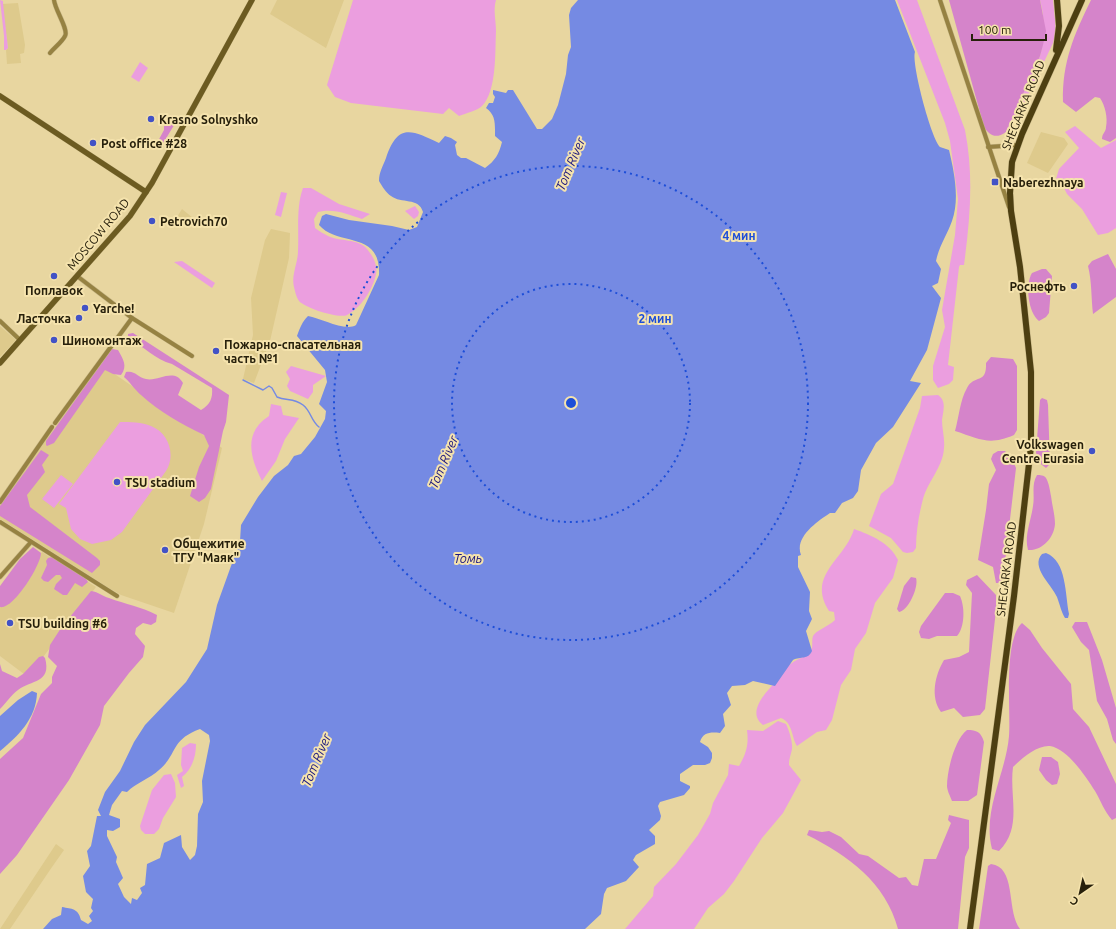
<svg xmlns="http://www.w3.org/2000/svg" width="1116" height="929" viewBox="0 0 1116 929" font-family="Ubuntu,sans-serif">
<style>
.built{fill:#deca8c}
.green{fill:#eb9edf}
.forest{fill:#d584ca}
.water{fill:#758ae3;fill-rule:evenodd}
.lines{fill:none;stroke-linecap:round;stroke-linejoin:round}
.stream{stroke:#758ae3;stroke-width:1.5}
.street-casing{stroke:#c5b585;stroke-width:5}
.secondary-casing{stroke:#c5b585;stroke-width:6}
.primary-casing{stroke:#c5b585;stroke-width:7}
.street{stroke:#968242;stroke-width:4}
.secondary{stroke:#6c5b21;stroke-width:5.5}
.primary{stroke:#4d3f11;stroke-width:6}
.ring{fill:none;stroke:#1d4ed8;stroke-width:2;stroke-dasharray:2 4}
.poi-dot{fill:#4252c6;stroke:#f5e3ad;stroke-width:1.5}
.labels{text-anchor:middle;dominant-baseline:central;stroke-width:4;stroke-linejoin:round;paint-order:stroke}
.street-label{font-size:12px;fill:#27200b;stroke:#f5e3ad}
.poi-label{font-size:12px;font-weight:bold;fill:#27200b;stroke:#f5e3ad;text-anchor:start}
.water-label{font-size:13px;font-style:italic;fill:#1a167e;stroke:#f5e3ad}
.centre{fill:#1d4ed8;stroke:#f5e3ad;stroke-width:2}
.ring-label{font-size:12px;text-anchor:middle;font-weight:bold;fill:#1d4ed8;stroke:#f5e3ad;stroke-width:4;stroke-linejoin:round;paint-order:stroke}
</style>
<rect width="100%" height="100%" fill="#e8d6a0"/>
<g class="built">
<polygon points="277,0 344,0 326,48 270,14"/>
<polygon points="18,3 25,45 24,53 20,54 21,63 7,64 6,50 8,48 2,4"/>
<polygon points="1041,132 1064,138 1068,144 1048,173 1027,163"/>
<polygon points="182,209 193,218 189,224 177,217"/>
<polygon points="271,229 290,233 289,258 270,341 254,383 243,379 253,335 251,298 265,240"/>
<polygon points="0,326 16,340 0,357"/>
<polygon points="100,364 222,448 204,524 174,613 121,595 109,588 0,519 0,505"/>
<polygon points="42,552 96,587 28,677 0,656 0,606"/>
<polygon points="56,844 64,850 52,867 10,929 0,929"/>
</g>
<g class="green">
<polygon points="0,0 3,1 3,3 8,48 6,50 4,50 4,36"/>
<path d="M353 0H496C493 10 496 20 496 31 495 51 497 91 482 106 477 111 466 113 459 116L449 108 443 114 351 103 335 97 327 85Z"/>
<path d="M897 0H917L965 130C974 176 970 219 964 265H960L959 267 948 365 954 367 953 380 949 384 938 388 933 380V366L945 327 942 310 955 235 958 199 950 141 945 123Z"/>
<path d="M1040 0H1053L1056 30 1053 43 1018 117 1006 132 1040 56C1045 38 1045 18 1040 0Z"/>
<polygon points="140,62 148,68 139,82 131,77"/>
<polygon points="1075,126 1101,148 1116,140 1116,228 1108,233 1098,235 1082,209 1067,194 1059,178 1056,179 1059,169 1079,148 1065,132"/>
<path d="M303 188H311L339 204 370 214 362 219C347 214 334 208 318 212L314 219 315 228C319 231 324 234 328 236 340 242 358 238 367 249 373 256 378 265 376 274 373 289 361 308 347 315 339 319 305 308 299 301 296 297 295 291 294 287 291 275 298 263 298 251 299 231 296 207 303 188Z"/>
<polygon points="281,192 287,193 281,217 275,215"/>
<polygon points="415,206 419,212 418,216 414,219 405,211"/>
<polygon points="182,261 215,283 212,288 174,262"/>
<polygon points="291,366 326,376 313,385 313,392 308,399 290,391 287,386 290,379 286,372"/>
<path d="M938 395C947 401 943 411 942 420 942 429 945 439 944 448 943 467 928 481 923 499 919 514 916 532 916 548L913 552 907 553 903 552 891 538 869 526 881 494 893 484 920 408 922 396Z"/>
<path d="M271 404 281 406 283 415 299 418 285 439 276 461 262 481C250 457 243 433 269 416Z"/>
<path d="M120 422C130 422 142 422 151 426 169 433 176 455 166 471L122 532 111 540 92 544 80 539 71 529 66 508 59 504Z"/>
<polygon points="61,475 73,484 54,508 42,499"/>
<path d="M854 529C871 535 890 543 898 560L893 578 875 603 866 633 855 649 851 670 841 685 832 720 826 730 817 732 797 746C791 736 793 723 781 718L763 725C746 713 766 691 776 682 779 680 778 677 780 674 783 670 788 665 792 663 797 659 806 657 810 651 814 647 811 641 813 636 816 630 828 627 835 620L834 612 829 611C806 575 845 560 854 529Z"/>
<path d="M778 721 786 724C789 730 793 743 792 749 791 755 789 758 789 765L801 780 783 813 762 838 734 881 724 894 708 908 694 929H625L653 896 654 887 676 864 698 835 710 814 713 803 728 775 729 764 739 766C746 754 749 745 747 730L763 731Z"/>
<path d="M190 743 196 744C196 757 192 769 182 777L184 786 181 788 177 775 183 771 181 765 182 748Z"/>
<polygon points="171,774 175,783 176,797 163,818 159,829 154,834 145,834 141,830 140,826 152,790 164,775"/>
</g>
<g class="forest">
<path d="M949 0H1040L1046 31 1043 45 1040 56 1006 132C996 139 990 136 984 127Z"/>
<path d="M1091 0H1116V138L1110 142 1102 139C1102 133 1106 132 1106 127 1108 118 1105 105 1100 98L1095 97 1076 112 1063 102C1062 62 1074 35 1091 0Z"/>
<polygon points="171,115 176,118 176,122 162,145 157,143 164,130 164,119"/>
<path d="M1108 254 1116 269V297L1093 314C1091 298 1092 282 1088 266L1092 261Z"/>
<path d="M1042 269H1046L1052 276 1049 313 1046 317 1039 321C1028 313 1025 284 1032 273Z"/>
<path d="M133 333 229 395 226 422 223 431 211 489 205 498 199 502 190 496 199 467 209 446 204 435C181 424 160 412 141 395 134 389 130 382 124 377L126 372C135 370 137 377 146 379 158 382 174 367 183 383L178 395 201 410C210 405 213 398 212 388L172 364C155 360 144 345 128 340V334Z"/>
<path d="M112 349 118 350C123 359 128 366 121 375L113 374 105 370 54 443 47 446 46 445V441Z"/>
<path d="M991 357 1013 359 1017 366V430L1014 435C989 446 980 439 955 431 959 417 960 400 967 388 974 374 987 385 986 363Z"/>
<polygon points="1042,398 1047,400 1048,405 1050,464 1046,468 1038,462 1036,452 1040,400"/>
<polygon points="41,450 49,455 42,465 45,472 27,495 30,507 97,558 100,561 100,565 92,573 0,516 0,506"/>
<polygon points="998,451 1005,451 1012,459 1016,468 1003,579 1000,583 996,583 993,567 978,560 986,510 989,484 996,470 991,459 993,454"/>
<path d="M1037 475C1040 475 1044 475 1046 478 1049 483 1050 491 1051 496 1052 505 1055 515 1055 524 1054 538 1042 551 1028 550 1024 536 1031 521 1033 506 1035 495 1031 485 1037 475Z"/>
<path d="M33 547 41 553C41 565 13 610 0 607V586L20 559Z"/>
<polygon points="52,557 86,579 88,582 82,587 75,583 67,595 63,595 54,589 56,584 62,578 60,575 56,575 48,582 44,581 41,578 47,565 46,561 48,558"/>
<path d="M977 575 996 595V610L985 709 980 715 963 717 954 708 941 712C930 697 935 675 944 660L959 657 969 652 972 593 966 585 967 580Z"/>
<path d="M911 577 916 578C919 587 908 611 899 612L897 609 904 586Z"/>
<path d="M91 591C99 592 102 596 109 598 125 604 142 607 157 615L156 622 151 625 143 623 136 628 135 634 145 646 143 657 129 673 104 706 100 725 69 780 17 855 0 874V759L23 738 41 694 52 683V677L57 666 48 657 50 645 61 628Z"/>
<path d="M945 593H953L960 596C965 607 965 627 957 636H937L929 639 921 638 919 632 921 626Z"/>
<polygon points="1075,622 1087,622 1102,660 1116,708 1116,744 1113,740 1107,719 1097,701 1089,650 1081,642 1072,627"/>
<path d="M1022 623 1030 630 1042 648 1071 684 1073 709 1089 727 1116 784V818L1112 820C1104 811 1101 801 1095 791 1086 777 1068 749 1050 746 1037 745 1022 758 1013 767 1009 797 1023 827 999 851L992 849C982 811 1006 773 1009 736 1011 711 1003 640 1022 623Z"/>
<path d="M43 656 45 658C52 683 31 680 18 690 11 695 6 703 0 709V664L2 671 17 678 23 674 39 657Z"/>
<path d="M967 730C977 730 981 732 984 742L977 795 968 801H952C950 796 947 790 947 786 947 770 955 739 967 730Z"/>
<polygon points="1042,757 1051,757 1058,762 1060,774 1057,784 1052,785 1046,780 1039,770"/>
<path d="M949 815 969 820V848L965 857 958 929H898C886 883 848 855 807 835L809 830 822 832 829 831 841 837 859 854 868 856 899 878 906 877 912 885 918 886 924 859H936L951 823 948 820Z"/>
<path d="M991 864C1017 867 1006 911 1020 929H979L988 866Z"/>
</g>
<g class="water">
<path d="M578 0H895L915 52C911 63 931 138 940 147L949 150C954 171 960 199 952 221 947 235 939 246 936 261L941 269 938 283 932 286 941 298 927 350 910 381 921 383 893 427 876 443 861 470 858 491 853 498 842 503 835 513H830C818 521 794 537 801 555L798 556V567L810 592 809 611 812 619 806 631 812 651C808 660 801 656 793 660L775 686 753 681 745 685 732 686 727 693 731 705 723 714 725 726 720 733C711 732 703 732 700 742L708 747 712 753V758L710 763 705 765H693L680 774V781L690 786V788L684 795 660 802 658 806 661 816 660 820 649 830 655 836V844L636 855 633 860 639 867 626 881 607 888 604 894 601 914 585 929H43L52 919 61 915 62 907C72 909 78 908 81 920L88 924 92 921 89 916 93 911 91 908 93 899 86 892 83 876 90 866 87 851 91 846 97 816H101L98 810 105 792 120 771 134 742 145 725 186 682 207 649 217 605 240 541 241 525 258 497 274 476 288 465 294 456 301 454 315 437 325 419 326 411 319 404 327 382 325 370 297 336C300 328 302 322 308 316 321 318 345 332 356 325L379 275C381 230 338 247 319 225L322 216 326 214 349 220 392 226 409 230 417 227 423 212C419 197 401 204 391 196 386 193 382 186 379 181 379 172 383 166 386 158 398 123 411 130 439 143L445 136 451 138 457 142 455 145 457 155 461 158H466L485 168C495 161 499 154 502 142L495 136C495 124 496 115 486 108L489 103H493L495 97 493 94V90L506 93 508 90H513L537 129H542L552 119 558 105 566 74 568 55 571 47 569 15 571 8ZM200 729 209 735 210 741 202 781 203 802 198 814 197 846 195 855 190 860 182 847 181 835 164 843 160 858 147 864 145 885 140 888 142 893 137 900 132 898 131 904 124 897 118 884 123 878 116 862 117 857 107 836V830L113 831 120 827V819L109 815 112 805 122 791 127 792C136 783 149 779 159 770 178 754 170 740 200 729Z"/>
<path d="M1046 553C1067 561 1065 595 1069 614L1068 618H1065C1061 611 1060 605 1057 597 1052 585 1030 567 1042 554Z"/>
<path d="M32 691 37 693C36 719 18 736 0 751V716L18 700Z"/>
</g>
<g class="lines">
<path class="stream" d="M243 380 263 390 269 386 272 388 277 397C286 401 294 398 303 405 311 411 311 421 319 427"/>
<defs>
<g id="street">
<polyline points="940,0 1009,207"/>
<path d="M50 53C55 47 62 42 65 36 69 30 55 10 54 0"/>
<polyline points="988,147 1017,145"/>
<polyline points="77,276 132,318 192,356"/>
<polyline points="0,321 20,340"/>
<polyline points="55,423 132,318"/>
<polyline points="0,502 52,427"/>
<polyline points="0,522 117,596"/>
<polyline points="0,577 31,542"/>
</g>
<g id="secondary">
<polyline points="0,96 146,192"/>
<polyline points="0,363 130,216 152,183 252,0"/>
</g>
<g id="primary">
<polyline points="1056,50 1059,26 1057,0"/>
<polyline points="970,929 1014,596 1031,446 1031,372 1020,267 1011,211 1010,193 1012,162 1022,134 1082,0"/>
</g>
</defs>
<use href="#street" class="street-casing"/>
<use href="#secondary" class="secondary-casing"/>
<use href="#primary" class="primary-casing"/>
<use href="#street" class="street"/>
<use href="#secondary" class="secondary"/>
<use href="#primary" class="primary"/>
</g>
<g class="ring">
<circle cx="571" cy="403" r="119"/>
<circle cx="571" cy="403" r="237"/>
</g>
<g class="poi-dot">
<circle cx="151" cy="119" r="4"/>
<circle cx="93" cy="143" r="4"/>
<rect x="991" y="178" width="8" height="8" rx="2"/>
<circle cx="152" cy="221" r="4"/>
<circle cx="54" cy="276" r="4"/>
<circle cx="1074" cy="286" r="4"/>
<circle cx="85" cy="308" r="4"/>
<circle cx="79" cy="318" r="4"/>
<circle cx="54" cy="340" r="4"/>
<circle cx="216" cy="351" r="4"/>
<circle cx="1092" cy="451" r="4"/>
<circle cx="117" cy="482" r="4"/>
<circle cx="165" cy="550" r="4"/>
<circle cx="10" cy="623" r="4"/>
</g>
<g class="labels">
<g class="street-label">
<text transform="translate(1023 105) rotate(-68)">SHEGARKA ROAD</text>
<text transform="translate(98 234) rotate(-50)">MOSCOW ROAD</text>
<text transform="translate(1006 569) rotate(-83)">SHEGARKA ROAD</text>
</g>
<g class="poi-label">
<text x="159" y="119">Krasno Solnyshko</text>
<text x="101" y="143">Post office #28</text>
<text x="1003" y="182">Naberezhnaya</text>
<text x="160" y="221">Petrovich70</text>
<text x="1066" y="286" text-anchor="end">Роснефть</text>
<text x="54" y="290" text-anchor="middle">Поплавок</text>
<text x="93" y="308">Yarche!</text>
<text x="71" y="318" text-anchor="end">Ласточка</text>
<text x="62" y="340">Шиномонтаж</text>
<text x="224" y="344">Пожарно-спасательная<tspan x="224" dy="14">часть №1</tspan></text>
<text x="1084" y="444" text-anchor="end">Volkswagen<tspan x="1084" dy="14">Centre Eurasia</tspan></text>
<text x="125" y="482">TSU stadium</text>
<text x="173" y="543">Общежитие<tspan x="173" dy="14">ТГУ "Маяк"</tspan></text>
<text x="18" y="623">TSU building #6</text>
</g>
<g class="water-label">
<text transform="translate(570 164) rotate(-67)">Tom River</text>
<text transform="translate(443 462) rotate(-67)">Tom River</text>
<text x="468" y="558">Томь</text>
<text transform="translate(316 760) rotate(-67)">Tom River</text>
</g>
</g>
<circle cx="571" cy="403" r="6" class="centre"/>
<g class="ring-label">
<text x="739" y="240">4 мин</text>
<text x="655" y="323">2 мин</text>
</g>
<g transform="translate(1080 893) rotate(214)" stroke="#f5e3ad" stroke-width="3" paint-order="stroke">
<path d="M0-3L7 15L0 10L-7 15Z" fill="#27200b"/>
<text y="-6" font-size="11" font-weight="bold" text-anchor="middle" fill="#27200b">С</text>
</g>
<path d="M972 34v6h74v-6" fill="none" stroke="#27200b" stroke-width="2"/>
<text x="978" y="34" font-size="12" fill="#27200b" stroke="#f5e3ad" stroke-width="3" paint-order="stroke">100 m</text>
</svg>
